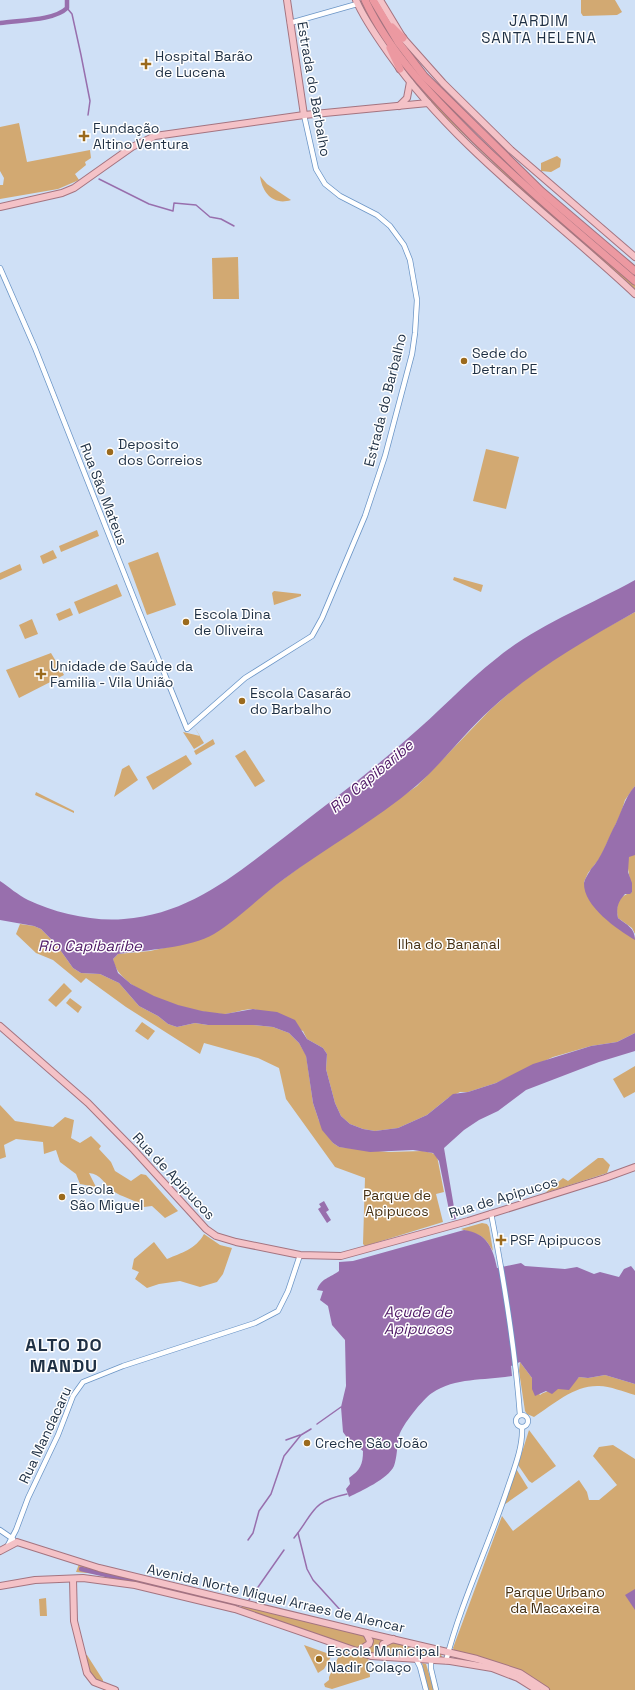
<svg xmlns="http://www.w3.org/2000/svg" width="635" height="1690" viewBox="0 0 635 1690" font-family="'Space Grotesk',sans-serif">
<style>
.green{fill:#d2a972}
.water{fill:#986fad}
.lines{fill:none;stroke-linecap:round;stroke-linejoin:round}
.stream{stroke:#986fad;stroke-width:1.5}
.canal{stroke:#986fad;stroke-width:4.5}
.minor-casing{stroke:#6b95c6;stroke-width:6}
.major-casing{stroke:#a47480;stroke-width:8}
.highway-casing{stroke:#a47480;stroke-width:9}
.minor{stroke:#fff;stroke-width:4.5}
.major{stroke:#f4c2c7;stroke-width:6}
.highway{stroke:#ec99a1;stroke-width:7}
.poi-dot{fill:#9b6a1d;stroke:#fff;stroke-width:1.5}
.labels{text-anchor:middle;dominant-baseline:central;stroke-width:3;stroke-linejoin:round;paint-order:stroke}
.poi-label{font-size:14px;fill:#1f3044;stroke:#fff;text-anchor:start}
.street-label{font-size:14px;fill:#1f3044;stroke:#fff}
.park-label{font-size:14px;fill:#463114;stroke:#fff}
.neighbourhood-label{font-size:15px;letter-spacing:1px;fill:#1f3044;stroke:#fff}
.water-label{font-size:15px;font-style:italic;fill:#4f1966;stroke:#fff}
.district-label{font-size:18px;font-weight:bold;letter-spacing:1px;fill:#1f3044;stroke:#fff}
</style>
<rect width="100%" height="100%" fill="#cfe0f6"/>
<g class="green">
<polygon points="581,0 615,0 622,12 617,15 583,16 581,13"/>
<polygon points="409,74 635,284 635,289 519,188 437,109"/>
<polygon points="19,123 27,162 90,150 91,158 85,162 86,165 75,174 79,180 58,189 0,199 0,185 3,185 4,178 0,171 0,127"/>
<polygon points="557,156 561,159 560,167 551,172 541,171 541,163"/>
<path d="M260 176 267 184 291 200C273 206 262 192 260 176Z"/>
<polygon points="238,257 239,299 213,299 212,258"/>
<polygon points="486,449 519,457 506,509 473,501"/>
<polygon points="97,530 99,536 61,552 59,546"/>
<polygon points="53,550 57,558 43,564 40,556"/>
<polygon points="158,552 176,605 147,615 128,563"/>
<polygon points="20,564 22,570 0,580 0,573"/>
<polygon points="454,577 483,585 481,592 453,580"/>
<polygon points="117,584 122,596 79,614 74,602"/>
<polygon points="274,591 301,594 301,596 274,605 272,593"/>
<polygon points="70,608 73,615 59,621 56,614"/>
<path d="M635 612V786L625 800 621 813 600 858 588 873 584 882 635 938V1033L617 1042 591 1046 553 1057 496 1083 468 1092H460L448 1098 427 1115 398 1128 375 1131 363 1129 350 1124 341 1116 335 1103 326 1069 327 1054 323 1048 307 1039 303 1031C292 1027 262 1010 252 1009 244 1009 234 1013 225 1014 196 1014 118 993 113 959L118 954 150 951 191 942 242 912 266 892 323 850 417 786 490 710 524 680 575 645Z"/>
<polygon points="32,619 38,634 25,639 19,625"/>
<polygon points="51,653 64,675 19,698 6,670"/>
<polygon points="193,725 204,743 194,749 183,732 200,736"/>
<polygon points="213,739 215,744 196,755 194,751"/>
<polygon points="245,750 265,781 255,787 235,756"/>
<polygon points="186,755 192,764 153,790 146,777"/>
<polygon points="129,765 138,780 114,797 122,769"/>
<polygon points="36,792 74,811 74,813 35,795"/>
<path d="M635 852V934L632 928 618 918C615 904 619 896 632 892L627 863 629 856Z"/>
<polygon points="20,924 34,926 41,929 56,944 73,968 81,973 100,974 119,983 139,1006 158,1016 168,1024 177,1027 195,1023 208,1025 253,1025 273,1027 289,1033 299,1043 306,1055 313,1103 319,1121 333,1143 339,1147 388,1152 423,1151 432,1153 437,1156 444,1192 436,1194 443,1222 365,1246 363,1244 365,1178 335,1167 286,1099 279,1068 258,1058 204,1043 200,1054 126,1007 86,978 81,983 53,960 36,953 16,934"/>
<polygon points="64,983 72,991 56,1007 48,1000"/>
<polygon points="70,998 82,1007 78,1013 66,1003"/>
<polygon points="142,1022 155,1031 148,1040 135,1031"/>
<polygon points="635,1066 635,1092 624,1098 613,1079"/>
<path d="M0 1105 15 1121 53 1127 65 1117 74 1120 71 1138 80 1143 91 1136 101 1146 99 1149 111 1162 115 1171 131 1181 141 1174 146 1175 178 1211 165 1218 152 1206 144 1207C134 1199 121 1197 113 1191 104 1184 101 1174 89 1173L96 1187 80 1184 76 1174 60 1162 56 1150 44 1154 43 1142 16 1139 4 1145 6 1157 0 1159Z"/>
<polygon points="598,1158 603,1158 610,1165 607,1173 545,1193 563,1178 568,1181"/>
<path d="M482 1223 487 1224 489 1227 493 1251C482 1232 480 1236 461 1229Z"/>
<path d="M204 1234 220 1245 232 1248 223 1274 217 1282 200 1287 180 1281 159 1284 147 1288 135 1279 139 1272 132 1269 134 1259 154 1242 167 1259C181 1253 196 1249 204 1234Z"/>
<path d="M520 1362 532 1378V1385L540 1395C552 1387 568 1389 579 1377L588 1378 605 1375 635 1384V1395C624 1392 610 1386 599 1386 574 1385 554 1404 534 1417L527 1414 525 1411 519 1371Z"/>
<polygon points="529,1430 556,1466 532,1483 529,1481 518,1465"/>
<path d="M613 1445 635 1459V1690H549C526 1666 485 1661 455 1652L453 1648 502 1516 513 1531 579 1480 587 1492 589 1500H599L617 1485 593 1456 599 1447Z"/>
<polygon points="515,1467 528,1488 501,1507"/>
<polygon points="79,1564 121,1576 76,1572"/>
<polygon points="46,1598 47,1616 40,1616 39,1599"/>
<polygon points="244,1605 361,1635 440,1652 442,1657 439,1658 371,1653 240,1608"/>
<polygon points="304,1645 332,1655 324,1669 318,1673"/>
<polygon points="342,1649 368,1656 370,1677 332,1689 325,1687 324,1684 329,1680 329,1677"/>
<path d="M85 1655H87L103 1680V1682C89 1678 89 1669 85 1655Z"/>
<polygon points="422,1663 426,1664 434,1690 428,1690"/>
</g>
<g class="water">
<path d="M635 580V612C582 642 536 668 491 709 464 733 443 763 416 786 375 821 327 847 284 879 260 896 239 919 214 934 190 948 146 950 118 954L113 959 118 973 131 984 154 996 178 1005 202 1011 225 1014 253 1009 277 1012 295 1020 307 1039 323 1048 327 1054 326 1069 335 1103 341 1116 350 1124 363 1129 375 1131 398 1128 427 1115 453 1094 468 1092 496 1083 533 1064 591 1046 617 1042 635 1033V1051L599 1062 526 1090 498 1111 479 1120 464 1130 444 1148 456 1219 451 1220 439 1161 433 1153 413 1150 370 1152 339 1147 333 1143 322 1130 313 1103 306 1056 299 1043 289 1033 273 1027 253 1025H208L195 1023 177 1027 168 1024 158 1016 139 1006 119 983 100 974 81 973 73 968 56 944 41 929 34 926 0 920V881C9 887 18 895 28 900 55 913 94 922 124 919 190 914 236 874 286 836 327 804 368 774 407 739 438 713 465 683 497 658 539 624 588 606 635 580Z"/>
<path d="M635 786V855L629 857 628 872 632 883V892L630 894H625C618 902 616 907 618 918 627 925 635 928 635 940 618 930 583 906 584 883 585 878 589 873 591 869 602 857 606 843 613 829 621 815 624 798 635 786Z"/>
<polygon points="324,1201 329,1210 326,1212 331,1220 327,1223 318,1209 321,1207 319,1204"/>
<path d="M464 1230C487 1233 493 1248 497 1268L521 1263 525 1266 565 1269 577 1267 594 1274 600 1272 619 1277 624 1269 631 1266 635 1271V1384L605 1375 588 1378 579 1377 569 1390 558 1389 552 1394 546 1391 535 1396 532 1389V1378L520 1362 511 1366 512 1376C485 1381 456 1377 432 1393 423 1399 402 1425 399 1436 397 1446 397 1458 394 1466 388 1479 361 1491 349 1497L346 1489 350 1484 349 1478C360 1470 363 1465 363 1451L348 1439 343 1432 341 1407 346 1386 345 1340 332 1325 328 1306 320 1300 323 1291 317 1290C321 1278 330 1278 339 1271V1262L353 1261Z"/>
<polygon points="635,1589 635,1610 625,1595"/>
</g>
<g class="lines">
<g class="stream">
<polyline points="67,8 72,14 81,55 90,101 88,115"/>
<polyline points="99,179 149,204 173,211 174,203 196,205 210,217 221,219 234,226"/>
<polyline points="317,1424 341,1407"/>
<polyline points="286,1440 300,1435"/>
<polyline points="298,1533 307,1569 313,1580 343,1613"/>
<path d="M294 1538C315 1512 310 1502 347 1494"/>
<polyline points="248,1540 253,1533 259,1511 271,1494 284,1456 301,1435 311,1429"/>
<polyline points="249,1600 284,1550"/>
</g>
<g class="canal">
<path d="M0 23C18 20 54 21 67 8V0"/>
<polyline points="81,1569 235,1605"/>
</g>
<defs>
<g id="minor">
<polyline points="290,23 357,4"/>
<polyline points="0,268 35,348 139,611 187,729 245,678 312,636 322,618 365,516 385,456 412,354 415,333 417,300 410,260 404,245 390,226 377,215 340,196 325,184 316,169 304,115"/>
<path d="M491 1213C504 1280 515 1347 520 1415"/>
<circle cx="522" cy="1421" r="6"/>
<polyline points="0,1530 13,1539"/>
<polyline points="8,1545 16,1530 28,1498 58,1435 73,1396 83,1382 123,1366 255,1323 278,1311 288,1291 300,1255"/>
<polyline points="416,1659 420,1667 426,1690"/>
<polyline points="431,1660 431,1669 436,1690"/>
<path d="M446 1661C461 1602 489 1545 508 1487 514 1469 523 1447 522 1428"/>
</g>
<g id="major">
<polyline points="287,0 304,115"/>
<path d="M356 0C364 19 377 37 389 54 456 149 552 216 635 294"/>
<polyline points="380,0 403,38 443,83 511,150 635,257"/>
<polyline points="399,106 407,98 410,82"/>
<polyline points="0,207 62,193 74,188 132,147 155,136 304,115 428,103"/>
<polyline points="0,1026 88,1103 134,1150 206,1229 216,1236 236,1242 300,1255 341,1256 468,1221 605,1178 635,1167"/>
<polyline points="0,1551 17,1542 99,1568 362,1632 477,1659 520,1673 546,1690"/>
<polyline points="73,1579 74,1621 87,1673 94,1682 115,1690"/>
<polyline points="0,1586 35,1580 83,1578 135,1585 235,1609 371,1656 450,1661 492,1668 518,1678 537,1690"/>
<polyline points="358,1651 369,1644 370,1641 366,1633"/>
<polyline points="388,1656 382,1651 383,1644 393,1639"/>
</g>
<g id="highway">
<path d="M365 0C390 54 434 98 476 140 527 189 581 235 635 281"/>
<polyline points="373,0 398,42 424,76 541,191 635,271"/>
<polyline points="392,27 403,38"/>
<polyline points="390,48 400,69"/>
</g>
</defs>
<use href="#minor" class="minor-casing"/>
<use href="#major" class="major-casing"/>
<use href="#highway" class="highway-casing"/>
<use href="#minor" class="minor"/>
<use href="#major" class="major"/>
<use href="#highway" class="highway"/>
</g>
<g class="poi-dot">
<path d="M144 58h4v4h4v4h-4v4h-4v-4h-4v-4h4z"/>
<path d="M82 130h4v4h4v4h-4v4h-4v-4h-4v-4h4z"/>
<circle cx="464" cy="361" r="4"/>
<circle cx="110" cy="452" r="4"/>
<circle cx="186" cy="622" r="4"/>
<path d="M39 668h4v4h4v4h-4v4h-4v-4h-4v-4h4z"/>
<circle cx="242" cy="701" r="4"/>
<circle cx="62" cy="1197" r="4"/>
<path d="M499 1234h4v4h4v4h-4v4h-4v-4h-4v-4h4z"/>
<circle cx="307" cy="1443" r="4"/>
<circle cx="319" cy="1659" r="4"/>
</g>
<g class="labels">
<g class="poi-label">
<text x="155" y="56">Hospital Barão<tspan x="155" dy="16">de Lucena</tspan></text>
<text x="93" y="128">Fundação<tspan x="93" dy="16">Altino Ventura</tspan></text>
<text x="472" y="353">Sede do<tspan x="472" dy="16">Detran PE</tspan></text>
<text x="118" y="444">Deposito<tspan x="118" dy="16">dos Correios</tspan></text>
<text x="194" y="614">Escola Dina<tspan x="194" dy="16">de Oliveira</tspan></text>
<text x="50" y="666">Unidade de Saúde da<tspan x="50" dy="16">Familia - Vila União</tspan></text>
<text x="250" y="693">Escola Casarão<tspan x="250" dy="16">do Barbalho</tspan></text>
<text x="70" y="1189">Escola<tspan x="70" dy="16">São Miguel</tspan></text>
<text x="510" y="1240">PSF Apipucos</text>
<text x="315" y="1443">Creche São João</text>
<text x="327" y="1651">Escola Municipal<tspan x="327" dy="16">Nadir Colaço</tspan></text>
</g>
<g class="street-label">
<text transform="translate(314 89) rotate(80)">Estrada do Barbalho</text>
<text transform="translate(385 400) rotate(-76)">Estrada do Barbalho</text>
<text transform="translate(104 494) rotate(69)">Rua São Mateus</text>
<text transform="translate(174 1176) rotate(47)">Rua de Apipucos</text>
<text transform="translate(503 1197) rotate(-17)">Rua de Apipucos</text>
<text transform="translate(45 1435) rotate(-65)">Rua Mandacaru</text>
<text transform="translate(276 1598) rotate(13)">Avenida Norte Miguel Arraes de Alencar</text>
</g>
<g class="park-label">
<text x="449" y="944">Ilha do Bananal</text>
<text x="397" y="1195">Parque de<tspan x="397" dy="16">Apipucos</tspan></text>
<text x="555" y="1592">Parque Urbano<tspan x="555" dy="16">da Macaxeira</tspan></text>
</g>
<g class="neighbourhood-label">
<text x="539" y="20">JARDIM<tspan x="539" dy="17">SANTA HELENA</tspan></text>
</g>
<g class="water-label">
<text transform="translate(371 776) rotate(-40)">Rio Capibaribe</text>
<text x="90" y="945">Rio Capibaribe</text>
<text x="418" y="1311">Açude de<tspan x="418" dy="17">Apipucos</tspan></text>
</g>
<g class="district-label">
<text x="64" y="1344">ALTO DO<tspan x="64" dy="21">MANDU</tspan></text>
</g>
</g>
</svg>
